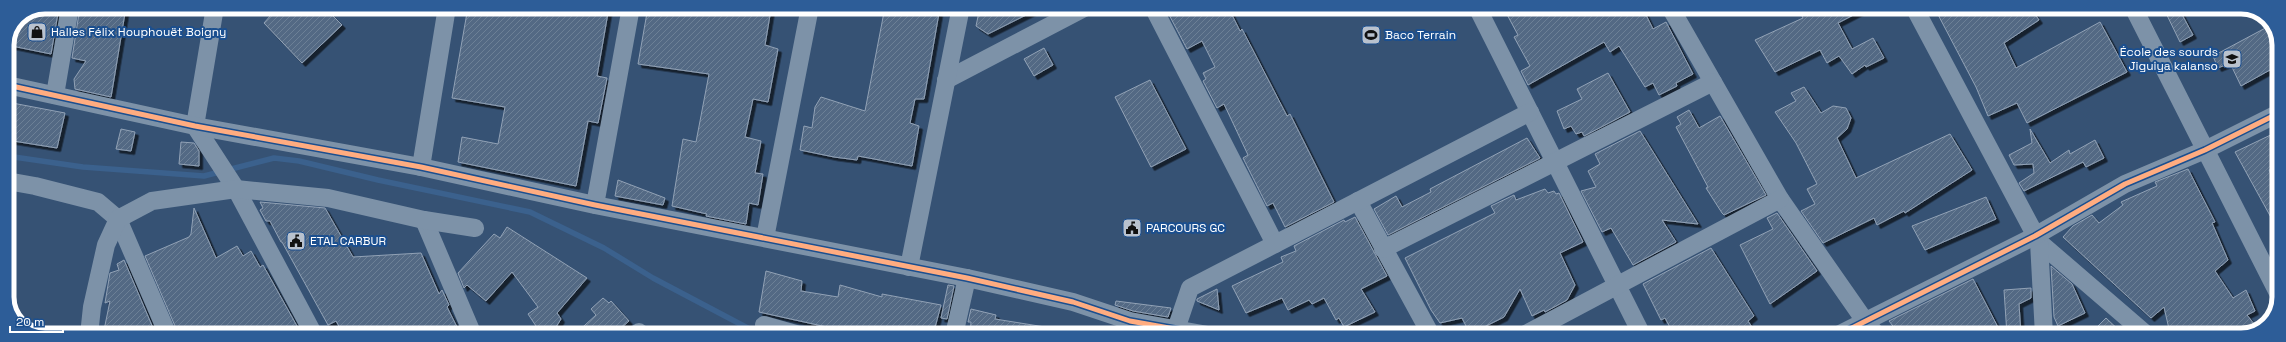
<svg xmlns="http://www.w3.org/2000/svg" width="2286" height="342" viewBox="0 0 2286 342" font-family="'Space Grotesk',sans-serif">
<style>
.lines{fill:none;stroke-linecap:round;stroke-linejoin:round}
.stream{stroke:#3b618d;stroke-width:5.5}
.building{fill:url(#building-hatch);stroke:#92a2b6;filter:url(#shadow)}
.minor{stroke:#7d92a8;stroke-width:18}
.cycleway-casing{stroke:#1b4f8f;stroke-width:8}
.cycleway{stroke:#ffac80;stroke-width:5}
.labels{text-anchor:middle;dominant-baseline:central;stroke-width:4;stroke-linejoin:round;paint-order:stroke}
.poi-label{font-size:12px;fill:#fff;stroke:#1b4f8f;text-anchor:start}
.rim{fill:none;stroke:#fff;stroke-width:5}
</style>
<defs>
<pattern id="building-hatch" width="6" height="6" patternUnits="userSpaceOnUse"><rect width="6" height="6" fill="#526984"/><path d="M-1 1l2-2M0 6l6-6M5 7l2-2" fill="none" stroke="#6c8096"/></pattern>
<filter id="shadow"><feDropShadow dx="3.5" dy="3.5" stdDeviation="0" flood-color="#0009"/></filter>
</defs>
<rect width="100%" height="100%" fill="#365274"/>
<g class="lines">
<polyline class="stream" points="7,156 83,167 204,176 274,158 299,161 378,180 530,212 604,248 653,278 761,335"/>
</g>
<g class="building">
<polygon points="45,7 59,7 51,54 7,45 18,18"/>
<polygon points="80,7 126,7 111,97 75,89 74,79 86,61 72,58"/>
<polygon points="278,7 324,7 342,25 302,63 264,23"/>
<polygon points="468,7 609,7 597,76 607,78 598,123 588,121 576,186 458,162 462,137 498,144 505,107 452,98"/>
<polygon points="648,7 761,7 771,9 765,45 778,49 768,102 753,99 745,137 761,141 755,173 763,174 758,205 749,203 746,224 706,216 707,214 672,206 683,139 696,142 709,74 638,64"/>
<polygon points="885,7 906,7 939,13 924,99 915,99 910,123 919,126 912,166 858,156 857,160 834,157 800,150 804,126 812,128 815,107 821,97 865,111"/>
<polygon points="980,7 1042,7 988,34 976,26"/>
<polygon points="1165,7 1228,7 1240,31 1242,29 1287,116 1290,114 1334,202 1285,227 1273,203 1267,206 1243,158 1248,155 1224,104 1217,108 1203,81 1206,79 1203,73 1215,67 1202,41 1187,49"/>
<polygon points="1503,7 1642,7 1653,29 1666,22 1693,74 1676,83 1677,86 1659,95 1653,83 1645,87 1619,46 1610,52 1604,42 1528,85 1521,71 1530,66 1514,37 1518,35"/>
<polygon points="1818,7 1869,7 1838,23 1852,49 1873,38 1884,58 1866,67 1865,65 1852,74 1839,56 1827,63 1820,50 1775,72 1755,40 1803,18 1802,16"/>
<polygon points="1934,7 2030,7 2039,20 2004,43 2016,68 2100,22 2127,72 2027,123 2017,103 1988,116 1976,87"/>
<polygon points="2163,7 2178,7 2193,35 2180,42"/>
<polygon points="2271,25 2279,41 2279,65 2241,86 2230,63 2218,68 2213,56"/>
<polygon points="1044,48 1053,65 1034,76 1024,59"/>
<polygon points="1608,73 1630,112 1584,136 1582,132 1576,134 1571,126 1564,129 1557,111 1582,99 1577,89"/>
<polygon points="1150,80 1186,149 1151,167 1115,97"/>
<polygon points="1804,87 1821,113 1833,106 1846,108 1851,118 1847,129 1837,138 1856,178 1950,134 1972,170 1905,213 1904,211 1877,225 1874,218 1823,243 1801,211 1815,204 1807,189 1817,184 1796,143 1775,112 1796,101 1791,93"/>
<polygon points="7,102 65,113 57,148 7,140"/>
<polygon points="1689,110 1699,128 1720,116 1766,195 1724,215 1722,213 1706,188 1708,187 1676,127 1681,124 1677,117"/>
<polygon points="121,129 135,132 131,151 116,149"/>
<polygon points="2030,129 2050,163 2069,150 2070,154 2095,140 2104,158 2086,167 2083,162 2024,191 2019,183 2034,173 2033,164 2014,165 2009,155 2032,143"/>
<polygon points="1640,131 1698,224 1662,220 1676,242 1633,265 1611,228 1602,232 1581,191 1596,187 1588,171 1600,164 1595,154"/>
<polygon points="2279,131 2279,165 2269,170 2279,189 2279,232 2235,152"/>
<polygon points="1527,138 1540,158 1388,235 1374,209 1396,196 1402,207 1431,192 1430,189"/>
<polygon points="181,142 194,143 199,151 199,166 179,164"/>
<polygon points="2188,169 2215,222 2212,223 2228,260 2215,271 2233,298 2246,290 2255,311 2247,315 2258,329 2241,335 2178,335 2169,329 2164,307 2151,318 2063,237 2073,226 2092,215 2099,223 2123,205 2121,202 2157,186 2155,182"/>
<polygon points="618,180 665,198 663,205 615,196"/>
<polygon points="1545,189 1548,193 1554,191 1556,194 1559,193 1583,242 1560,253 1575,285 1567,300 1545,312 1544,310 1532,316 1520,289 1504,317 1470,334 1462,318 1440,323 1431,310 1405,258 1495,213 1491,206 1514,195 1516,200"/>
<polygon points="1986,197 1996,219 1925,250 1912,226"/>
<polygon points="260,202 325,208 353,257 421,253 439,294 442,290 449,305 447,307 461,335 344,335 336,321 328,325 282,242 281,242 270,221 266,221 260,210 263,208"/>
<polygon points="194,208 216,258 237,246 243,256 251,251 260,267 263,265 302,335 195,335 194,327 178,333 145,256 189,237 191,234"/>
<polygon points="1777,213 1817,271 1770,304 1740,245 1773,229 1767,218"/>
<polygon points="1355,217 1387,276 1361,289 1375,312 1344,327 1339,318 1336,320 1324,298 1312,304 1309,300 1288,310 1282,298 1246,313 1232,286 1283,262 1281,257 1296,251 1294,246 1344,220 1345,222"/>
<polygon points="507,227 587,278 557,313 561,319 551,335 542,335 528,314 538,307 512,272 486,301 467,285 464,288 458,273 494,234 500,238"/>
<polygon points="1711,248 1754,316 1748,321 1757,335 1674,335 1665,318 1661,320 1643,284"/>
<polygon points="124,260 156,335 103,335 110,301 105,303 110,273 119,270 117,264"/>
<polygon points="2051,266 2072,284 2085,313 2058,326 2054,317"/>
<polygon points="766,271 802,281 801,291 838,297 840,285 882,297 882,294 941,305 933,335 863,335 759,312"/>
<polygon points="1973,279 2002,335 1900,335 1889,321"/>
<polygon points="948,285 954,286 947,319 941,318"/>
<polygon points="2031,288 2031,298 2019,304 2021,335 2007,335 2004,290"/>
<polygon points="1217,289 1219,310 1197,301 1197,299"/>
<polygon points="603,298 609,303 611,301 629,321 613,335 574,335 596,315 591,309"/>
<polygon points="1116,301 1171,308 1168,317 1133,311 1115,305"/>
<polygon points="971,309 996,315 995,319 1045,327 1044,335 970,335 971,322 968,322"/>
<polygon points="2106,318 2124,335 2089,335"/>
</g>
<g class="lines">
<g class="minor">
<polyline points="215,7 195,126 236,189 314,335"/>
<polyline points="1153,7 1275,244"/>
<polyline points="1477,7 1642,335"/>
<polyline points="1670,7 1780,199 1865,321 1877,335"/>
<polyline points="1914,7 2039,242 2147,335"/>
<polyline points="2133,7 2279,295"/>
<polyline points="946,80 1086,7"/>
<polyline points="7,85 195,126 421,167 595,205 967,278 1073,302 1130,321 1208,335"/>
<polyline points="55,95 70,7"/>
<polyline points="421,167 447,7"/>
<polyline points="7,181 35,186 98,202 118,219 168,335"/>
<polyline points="1358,201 1431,335"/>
<polyline points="595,205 631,7"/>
<polyline points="424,220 473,335"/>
<polyline points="765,238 810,7"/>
<polyline points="2039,242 2044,335"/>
<polyline points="1383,249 1713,82"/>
<polyline points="909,267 961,7"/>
<polyline points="764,325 799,335"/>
<polyline points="89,335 92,307 106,245 118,219 152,201 236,189 328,198 424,220 475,228"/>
<polyline points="636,335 639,332"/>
<polyline points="954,335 967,278"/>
<polyline points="1174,335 1190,288 1530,112"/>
<polyline points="1524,335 1780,199"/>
<polyline points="1838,335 2035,236 2125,184 2205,150 2279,113"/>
</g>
<defs>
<g id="cycleway">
<polyline points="7,85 195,126 421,167 595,205 967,278 1073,302 1130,321 1208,335"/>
<polyline points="1838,335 2035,236 2125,184 2205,150 2279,113"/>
</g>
</defs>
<use href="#cycleway" class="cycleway-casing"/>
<use href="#cycleway" class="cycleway"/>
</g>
<defs>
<symbol id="shop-square" viewBox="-11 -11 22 22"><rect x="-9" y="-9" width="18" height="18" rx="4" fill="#b9c2ce" stroke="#1b4f8f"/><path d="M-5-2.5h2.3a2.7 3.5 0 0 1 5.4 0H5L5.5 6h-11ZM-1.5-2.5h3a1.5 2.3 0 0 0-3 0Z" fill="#111"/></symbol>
<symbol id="stadium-square" viewBox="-11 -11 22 22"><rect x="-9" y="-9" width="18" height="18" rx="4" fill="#b9c2ce" stroke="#1b4f8f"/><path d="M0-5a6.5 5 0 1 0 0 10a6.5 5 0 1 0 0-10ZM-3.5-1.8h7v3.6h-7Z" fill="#111"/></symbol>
<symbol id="school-square" viewBox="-11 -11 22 22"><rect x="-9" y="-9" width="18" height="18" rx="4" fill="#b9c2ce" stroke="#1b4f8f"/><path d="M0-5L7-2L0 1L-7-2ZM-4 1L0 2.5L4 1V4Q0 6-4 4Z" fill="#111"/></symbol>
<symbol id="civic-square" viewBox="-11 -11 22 22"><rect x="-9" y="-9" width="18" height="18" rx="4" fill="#b9c2ce" stroke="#1b4f8f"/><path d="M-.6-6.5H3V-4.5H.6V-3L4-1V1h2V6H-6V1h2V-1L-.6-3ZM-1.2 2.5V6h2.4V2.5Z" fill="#111"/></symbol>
</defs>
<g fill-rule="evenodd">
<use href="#shop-square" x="26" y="21" width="22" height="22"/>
<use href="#stadium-square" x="1360" y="24" width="22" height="22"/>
<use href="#school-square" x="2221" y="48" width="22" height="22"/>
<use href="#civic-square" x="1121" y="217" width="22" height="22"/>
<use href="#civic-square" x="285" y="230" width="22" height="22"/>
</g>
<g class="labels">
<g class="poi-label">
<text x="51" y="32">Halles Félix Houphouët Boigny</text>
<text x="1385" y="35">Baco Terrain</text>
<text x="2218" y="52" text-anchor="end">École des sourds<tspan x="2218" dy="14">Jiguiya kalanso</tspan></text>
<text x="1146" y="228">PARCOURS GC</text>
<text x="310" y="241">ETAL CARBUR</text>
</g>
</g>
<path d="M0 0H2286V342H0ZM45 14H2241A31 31 0 0 1 2272 45V297A31 31 0 0 1 2241 328H45A31 31 0 0 1 14 297V45A31 31 0 0 1 45 14Z" fill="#2d5d98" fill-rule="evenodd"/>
<path class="rim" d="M45 14H2241A31 31 0 0 1 2272 45V297A31 31 0 0 1 2241 328H45A31 31 0 0 1 14 297V45A31 31 0 0 1 45 14Z"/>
<path d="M10 326v6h53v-6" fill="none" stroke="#ffffff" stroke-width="2"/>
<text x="16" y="326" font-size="12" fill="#ffffff" stroke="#1b4f8f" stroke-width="3" paint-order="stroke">20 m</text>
</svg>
